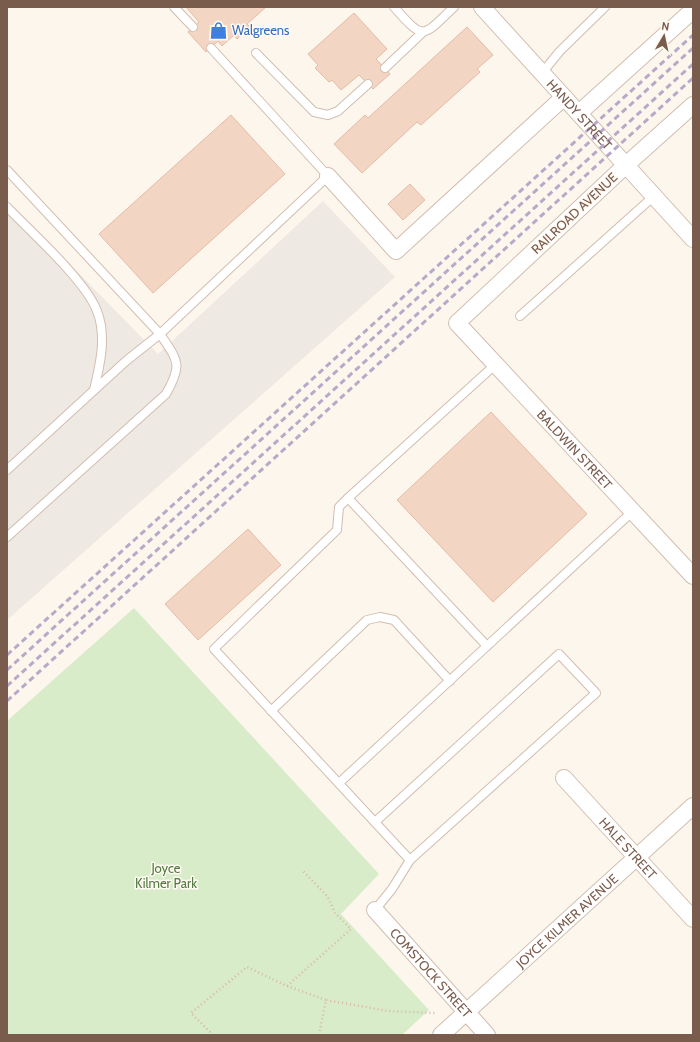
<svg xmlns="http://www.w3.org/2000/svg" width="700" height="1042" viewBox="0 0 700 1042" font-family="Cabin,sans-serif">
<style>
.industrial{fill:#efe9e4}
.green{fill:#d8ecc9}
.building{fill:#f3d5c3;stroke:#e6bba3}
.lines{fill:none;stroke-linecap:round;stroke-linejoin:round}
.service-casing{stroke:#d1beb0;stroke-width:10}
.minor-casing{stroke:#d1beb0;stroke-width:18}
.path{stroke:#d9b8a5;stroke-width:2.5;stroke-dasharray:1 3;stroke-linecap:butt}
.service{stroke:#fff;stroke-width:8}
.minor{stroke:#fff;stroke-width:16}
.rail{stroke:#b9a8c9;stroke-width:3;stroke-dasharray:6 4;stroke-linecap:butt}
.labels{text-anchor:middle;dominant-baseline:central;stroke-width:3;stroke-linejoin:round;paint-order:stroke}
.shop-label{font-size:13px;fill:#366cbe;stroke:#fffaf3;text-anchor:start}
.street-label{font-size:13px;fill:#7a5c4d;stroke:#fffaf3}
.park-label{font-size:13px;fill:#537a41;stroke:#fffaf3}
</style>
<rect width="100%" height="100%" fill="#fdf6ec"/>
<polygon class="industrial" points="7,200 158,354 323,201 395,277 7,620"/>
<polygon class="green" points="134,608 379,874 341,914 429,1010 402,1035 7,1035 7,721"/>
<g class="building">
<polygon points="186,7 266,7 247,24 250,27 237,39 234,35 222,46 218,41 206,52 188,32 199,22"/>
<polygon points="354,13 387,49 376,59 390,74 373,89 359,75 341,90 332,80 329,82 315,68 318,65 308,54"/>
<polygon points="467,27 493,55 477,69 480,72 421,125 417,122 362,173 334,144 365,115 368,118"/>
<polygon points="231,115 285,174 153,293 99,234"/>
<polygon points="410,184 425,200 403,220 388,204"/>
<polygon points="491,412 587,514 493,602 397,500"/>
<polygon points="248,529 281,565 198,640 165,604"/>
</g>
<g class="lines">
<defs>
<g id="service">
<polyline points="174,7 193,27"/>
<path d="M394 7C425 42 422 37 454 7"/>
<polyline points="256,53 314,112 328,115 338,111 368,84"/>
<polyline points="385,68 423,32"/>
<polyline points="542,73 560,51 605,7"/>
<polyline points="7,170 160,334 328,176 211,48"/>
<path d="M7 207C31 232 86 281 97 311 107 336 100 365 94 390"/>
<polyline points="520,316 654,196"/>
<path d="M7 470 126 361 160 334C178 361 183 364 166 394L7 537"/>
<polyline points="348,498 487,646"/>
<polyline points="271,711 367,620 380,617 394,620 450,681"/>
<polyline points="339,783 633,511"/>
<polyline points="375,822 559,654 596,693 410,860"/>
<polyline points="375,910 392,889 410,860 214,649 337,530 339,507 348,498 496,364"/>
</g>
<g id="minor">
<path id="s1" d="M482 7 693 239"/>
<path id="s2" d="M693 105 626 165 457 323 693 576"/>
<polyline points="579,113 693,10"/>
<polyline points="328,176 396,251 564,97"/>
<path id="s3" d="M564 778 693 919"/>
<path id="s4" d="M375 910 487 1035"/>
<path id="s5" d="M441 1035 693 806"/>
</g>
</defs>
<use href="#service" class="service-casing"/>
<use href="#minor" class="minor-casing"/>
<g class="path">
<polyline points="287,986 351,929 335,913 328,897 302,870"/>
<polyline points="213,1035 191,1013 247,967 287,986 326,1000"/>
<polyline points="319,1035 326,1000 388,1011 435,1013"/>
</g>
<use href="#service" class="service"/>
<use href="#minor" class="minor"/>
<g class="rail">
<polyline points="7,655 693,35"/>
<polyline points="7,670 693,48"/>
<polyline points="7,686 693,64"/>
<polyline points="7,701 693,78"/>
</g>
</g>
<defs>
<symbol id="shop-bare" viewBox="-9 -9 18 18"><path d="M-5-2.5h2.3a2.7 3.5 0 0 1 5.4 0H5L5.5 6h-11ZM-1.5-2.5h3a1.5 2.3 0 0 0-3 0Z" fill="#3f7fe0" stroke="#fffaf3" stroke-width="2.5" paint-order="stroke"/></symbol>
</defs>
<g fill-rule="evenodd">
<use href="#shop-bare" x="206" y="18" width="25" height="25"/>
</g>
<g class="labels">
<g class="shop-label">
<text x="232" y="30">Walgreens</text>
</g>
<g class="street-label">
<text stroke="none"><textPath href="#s1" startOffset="145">HANDY STREET</textPath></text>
<text transform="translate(574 213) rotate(-43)">RAILROAD AVENUE</text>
<text stroke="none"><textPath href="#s2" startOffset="494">BALDWIN STREET</textPath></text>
<text stroke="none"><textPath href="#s3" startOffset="95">HALE STREET</textPath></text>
<text stroke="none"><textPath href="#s5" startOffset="170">JOYCE KILMER AVENUE</textPath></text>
<text stroke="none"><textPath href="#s4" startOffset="84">COMSTOCK STREET</textPath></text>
</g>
<g class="park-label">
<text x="166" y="868">Joyce<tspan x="166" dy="15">Kilmer Park</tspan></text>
</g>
</g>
<rect width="700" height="1042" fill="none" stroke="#7a5c4d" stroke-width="16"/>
<g transform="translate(664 36) rotate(9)" stroke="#fffaf3" stroke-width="3" paint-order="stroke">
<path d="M0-3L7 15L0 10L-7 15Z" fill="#7a5c4d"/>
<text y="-6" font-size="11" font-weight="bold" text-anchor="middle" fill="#7a5c4d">N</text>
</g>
</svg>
